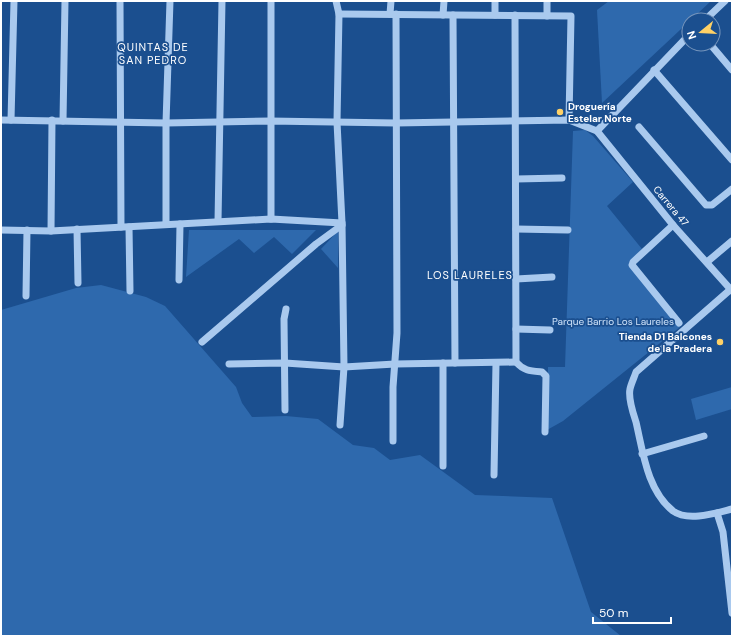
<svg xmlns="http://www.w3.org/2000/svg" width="733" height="637" viewBox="0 0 733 637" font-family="'DM Sans',sans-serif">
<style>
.green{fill:#2e69ad}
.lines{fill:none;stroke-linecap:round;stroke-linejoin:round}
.minor{stroke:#a9c9ee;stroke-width:7}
.poi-dot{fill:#ffd166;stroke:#1b4f8f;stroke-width:1.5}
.labels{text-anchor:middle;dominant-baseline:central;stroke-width:3.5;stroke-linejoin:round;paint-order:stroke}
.poi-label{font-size:10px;font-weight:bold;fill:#fff;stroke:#1b4f8f;text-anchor:start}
.street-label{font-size:10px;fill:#fff;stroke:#1b4f8f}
.park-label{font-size:10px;fill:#cfe3fa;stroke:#1b4f8f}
.neighbourhood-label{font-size:11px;letter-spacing:1px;fill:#fff;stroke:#1b4f8f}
</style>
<rect width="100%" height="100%" fill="#1b4f8f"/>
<g class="green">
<polygon points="609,1 711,1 602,103 597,10"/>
<polygon points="585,130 593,136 633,182 607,206 642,249 629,263 680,327 563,421 547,430 548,367 565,367 573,131"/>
<polygon points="189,230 316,230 292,254 274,237 254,253 239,239 186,277"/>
<polygon points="338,231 338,268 321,249"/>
<polygon points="101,285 146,297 165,306 236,387 242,403 252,417 286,416 318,419 353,445 374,448 390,460 420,455 475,495 552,498 591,612 621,636 1,636 1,310 76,288"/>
<polygon points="732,387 732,409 696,420 691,399"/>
</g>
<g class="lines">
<g class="minor">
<polyline points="120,1 121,227"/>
<polyline points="271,1 271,219"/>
<polyline points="336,1 339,14 337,122 342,223 344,367 340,425"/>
<polyline points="547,1 547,16"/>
<polyline points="339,14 571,16 569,120"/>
<polyline points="390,14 391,1"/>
<polyline points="443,15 444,1"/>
<polyline points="453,15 455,363"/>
<polyline points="495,15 495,1"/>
<path d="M515 15 516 362C524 371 530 371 542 372L546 376 545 432"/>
<polyline points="705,20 725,1"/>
<polyline points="710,44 732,70"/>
<polyline points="654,70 732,160"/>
<polyline points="1,120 166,123 270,121 396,123 569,120 597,131 673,225 732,291"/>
<polyline points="11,120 14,1"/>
<polyline points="63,121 65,1"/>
<polyline points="639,127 706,205 712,205 732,189"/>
<polyline points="597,131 689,35"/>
<polyline points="516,179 562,178"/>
<polyline points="218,221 222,1"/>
<polyline points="166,224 166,123 170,1"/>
<polyline points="673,225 633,262 632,265 679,323"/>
<polyline points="129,227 130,291"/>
<polyline points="77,229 78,283"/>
<polyline points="516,229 568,230"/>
<polyline points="1,230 51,231 271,219 342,223"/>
<polyline points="51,231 52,120"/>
<polyline points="707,262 732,241"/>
<polyline points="516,279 552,277"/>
<polyline points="179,280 180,224"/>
<path d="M731 289 636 372C634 378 631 384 630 389 628 399 633 413 636 422 643 452 647 490 673 511 688 522 716 513 732 509"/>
<polyline points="26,296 27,230"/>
<polyline points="516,329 550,330"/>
<polyline points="202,342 316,244 342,225"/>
<polyline points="229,364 285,363 344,367 395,364 516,362"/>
<polyline points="285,410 284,319 286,309"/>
<polyline points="393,441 393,387 397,333 396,14"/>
<polyline points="642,454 704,436"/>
<polyline points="443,466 443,363"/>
<polyline points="494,475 496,363"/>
<polyline points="717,513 723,532 732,613"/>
</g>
</g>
<g class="poi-dot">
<circle cx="560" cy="112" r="4"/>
<circle cx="720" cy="342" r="4"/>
</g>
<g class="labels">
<g class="poi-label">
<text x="568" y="106">Droguería<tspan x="568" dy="12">Estelar Norte</tspan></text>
<text x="712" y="336" text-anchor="end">Tienda D1 Balcones<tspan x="712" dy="12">de la Pradera</tspan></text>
</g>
<g class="street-label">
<text transform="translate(671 206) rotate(50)">Carrera 47</text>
</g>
<g class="park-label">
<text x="613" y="321">Parque Barrio Los Laureles</text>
</g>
<g class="neighbourhood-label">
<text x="153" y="47">QUINTAS DE<tspan x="153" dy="13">SAN PEDRO</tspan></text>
<text x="470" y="275">LOS LAURELES</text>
</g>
</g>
<rect width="733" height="637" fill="none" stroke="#ffffff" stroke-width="4"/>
<g transform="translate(701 32) rotate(252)"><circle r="19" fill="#1b4f8f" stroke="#7695bc"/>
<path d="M0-3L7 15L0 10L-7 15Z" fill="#ffd166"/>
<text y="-6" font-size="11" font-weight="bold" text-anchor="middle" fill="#ffffff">N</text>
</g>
<path d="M593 617v6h78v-6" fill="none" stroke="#ffffff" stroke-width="2"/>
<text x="599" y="617" font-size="12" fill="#ffffff" stroke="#1b4f8f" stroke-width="3" paint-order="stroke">50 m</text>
</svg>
